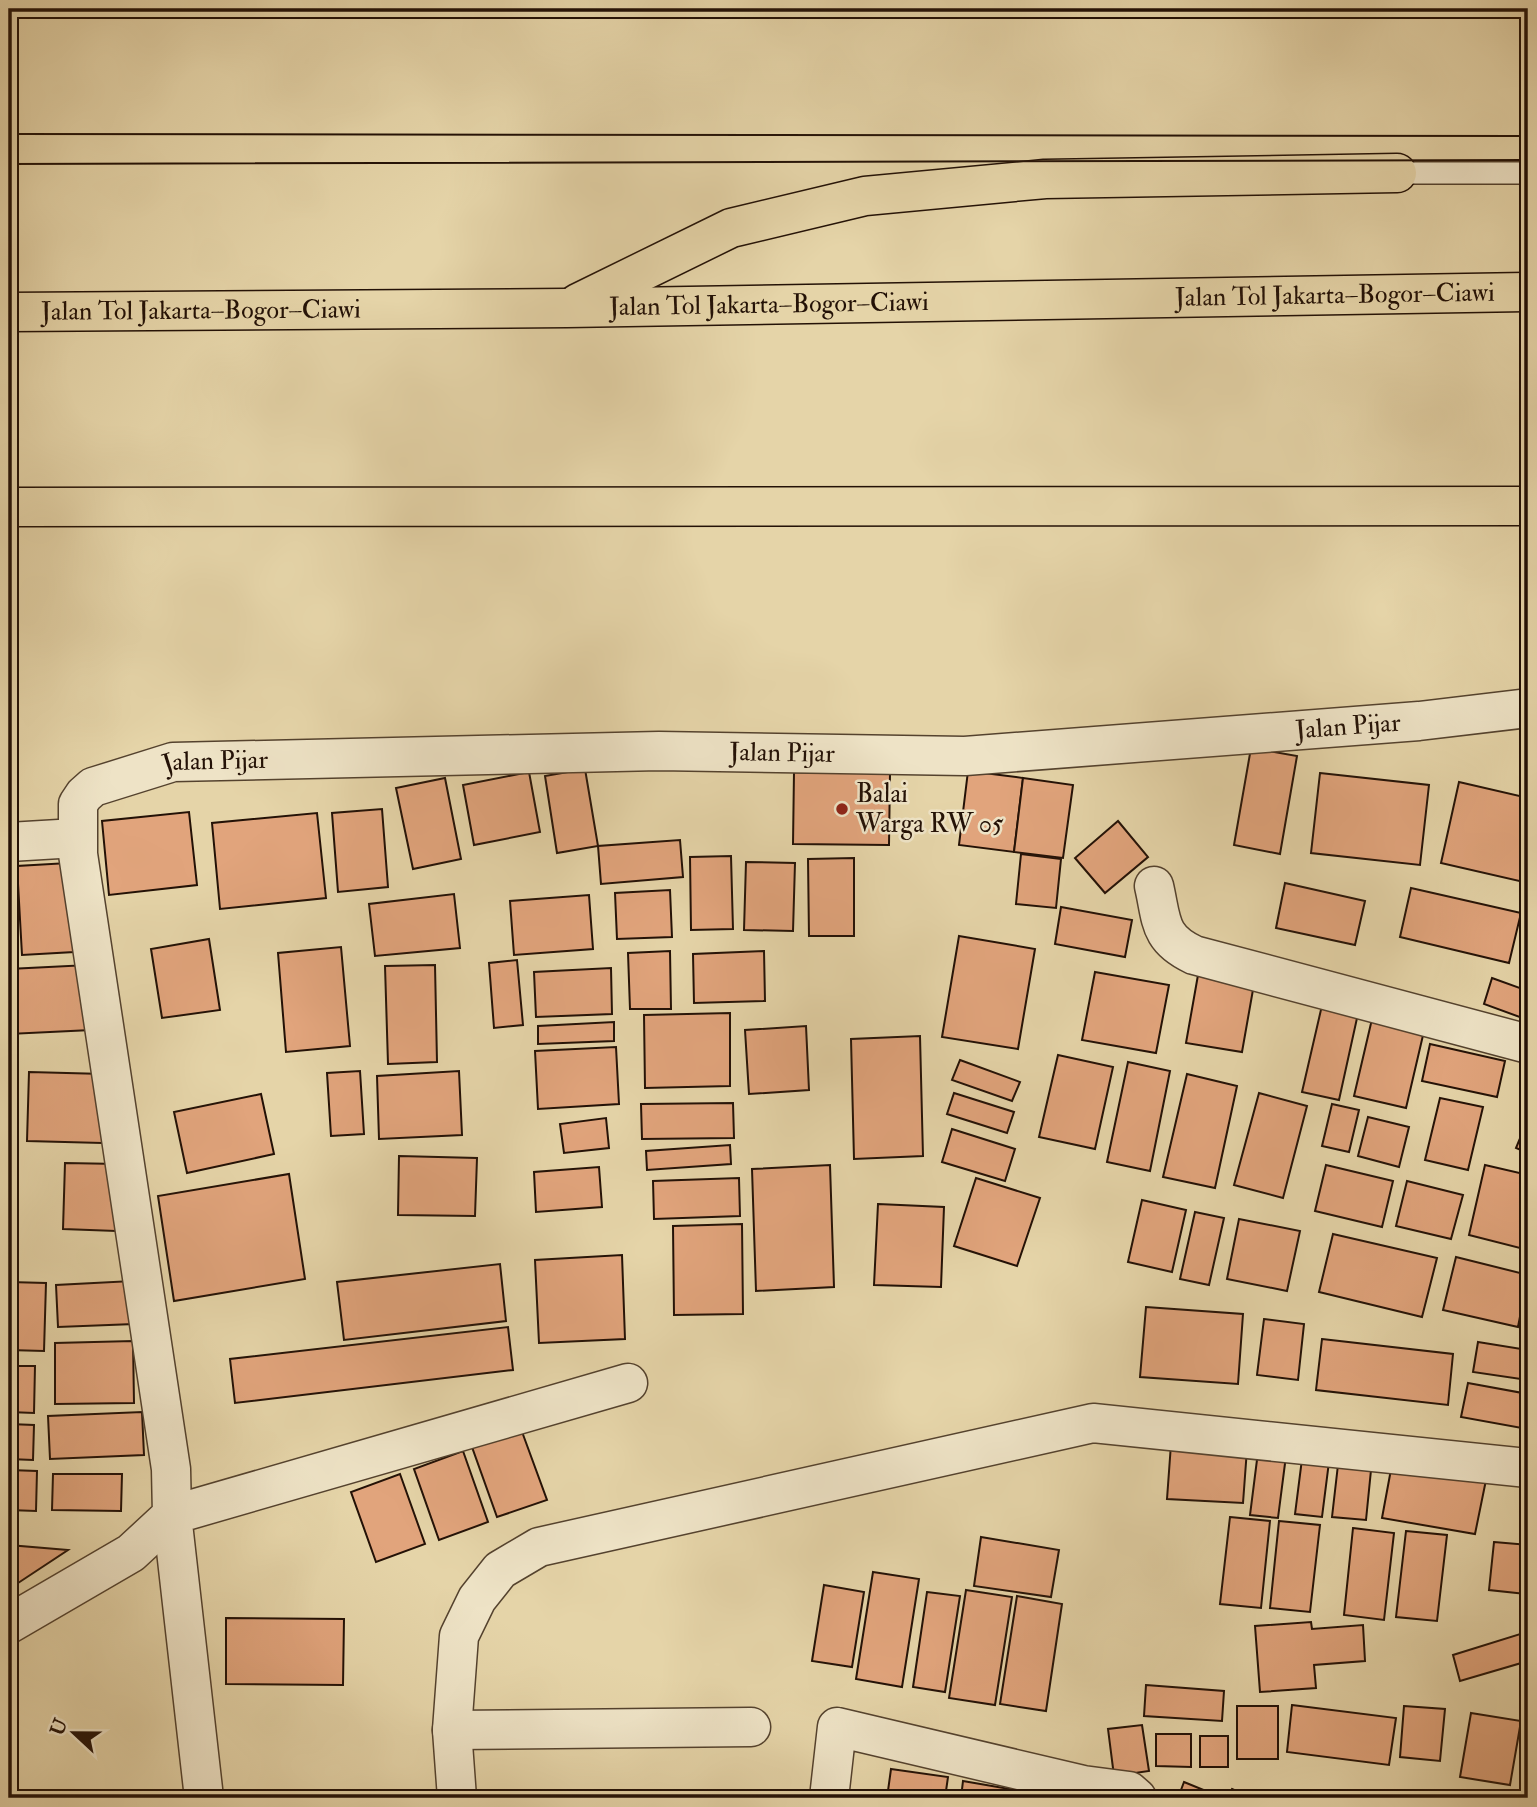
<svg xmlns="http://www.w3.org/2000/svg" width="1537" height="1807" viewBox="0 0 1537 1807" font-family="'IM FELL Double Pica',serif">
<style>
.building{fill:#e1a47c;stroke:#231106;stroke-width:2}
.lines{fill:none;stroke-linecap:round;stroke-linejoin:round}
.lane-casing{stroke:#54422e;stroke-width:24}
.street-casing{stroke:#54422e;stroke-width:41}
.highway-casing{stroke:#231106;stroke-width:41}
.lane{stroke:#eee3c6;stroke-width:21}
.street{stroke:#eee3c6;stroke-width:38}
.highway{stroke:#e5d4a8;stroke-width:38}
.tram{stroke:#231106;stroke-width:2}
.poi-dot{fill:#8f2418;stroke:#eee3c6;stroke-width:2.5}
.labels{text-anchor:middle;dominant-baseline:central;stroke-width:5;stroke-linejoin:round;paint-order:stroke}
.street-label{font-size:26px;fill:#231106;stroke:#eee3c6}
.poi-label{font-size:26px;fill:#231106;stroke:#eee3c6;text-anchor:start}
</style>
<rect width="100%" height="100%" fill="#e5d4a8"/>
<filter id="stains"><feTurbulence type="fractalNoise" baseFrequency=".00286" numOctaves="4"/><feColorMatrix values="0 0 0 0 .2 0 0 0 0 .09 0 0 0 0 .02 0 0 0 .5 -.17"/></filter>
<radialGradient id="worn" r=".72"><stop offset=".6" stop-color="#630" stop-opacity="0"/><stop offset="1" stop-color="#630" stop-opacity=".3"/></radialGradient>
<g class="building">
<polygon points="1251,748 1297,756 1280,854 1234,845"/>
<polygon points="585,769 598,846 557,853 545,776"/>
<polygon points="968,771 1023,778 1014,852 959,845"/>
<polygon points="529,772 540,832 474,845 463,785"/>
<polygon points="794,772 890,773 889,845 793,844"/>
<polygon points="1320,773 1429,785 1420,865 1311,853"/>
<polygon points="445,778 461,859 413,869 396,788"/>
<polygon points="1023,778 1073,785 1063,858 1014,852"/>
<polygon points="1459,782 1528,798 1528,883 1441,863"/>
<polygon points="382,809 388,887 338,892 332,813"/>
<polygon points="189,812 197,885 109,895 102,821"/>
<polygon points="317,813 326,898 220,909 212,823"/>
<polygon points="1118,821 1148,857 1105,893 1075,858"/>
<polygon points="680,840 683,877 601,884 598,846"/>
<polygon points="1021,854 1061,859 1056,908 1016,904"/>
<polygon points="731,856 733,929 691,930 690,857"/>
<polygon points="854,858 854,936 809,936 808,859"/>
<polygon points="746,862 795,863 793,931 744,930"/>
<polygon points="68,863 74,952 22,955 17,866"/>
<polygon points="1285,883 1365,901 1355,945 1276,928"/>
<polygon points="1411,888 1521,913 1509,963 1400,937"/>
<polygon points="670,890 672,937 617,939 615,893"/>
<polygon points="454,894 460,948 375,956 369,904"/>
<polygon points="589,895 593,949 514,955 510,901"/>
<polygon points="1061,907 1132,920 1125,957 1055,944"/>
<polygon points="959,936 1035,949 1018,1049 942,1037"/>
<polygon points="209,939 220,1010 162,1018 151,949"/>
<polygon points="341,947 350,1046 286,1052 278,953"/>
<polygon points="670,951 671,1009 630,1009 628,953"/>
<polygon points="764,951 765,1001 694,1003 693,954"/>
<polygon points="1528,954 1528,984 1521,982"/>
<polygon points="517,960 523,1025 494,1028 489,963"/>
<polygon points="88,965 91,1030 9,1034 9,969"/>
<polygon points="435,965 437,1062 388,1064 385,966"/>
<polygon points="611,968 612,1014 536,1017 534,972"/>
<polygon points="1095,972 1169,985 1156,1053 1082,1040"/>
<polygon points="1198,975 1254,984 1242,1052 1186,1043"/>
<polygon points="1492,978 1528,991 1528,1020 1484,1004"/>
<polygon points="1323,1001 1359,1009 1339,1100 1302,1092"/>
<polygon points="730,1013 730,1086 645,1088 644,1015"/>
<polygon points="1372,1019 1424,1031 1406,1108 1354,1096"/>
<polygon points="614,1022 614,1041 538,1044 538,1026"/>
<polygon points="806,1026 809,1090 749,1094 745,1030"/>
<polygon points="920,1036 923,1156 854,1159 851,1039"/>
<polygon points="1430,1044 1505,1061 1497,1097 1422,1081"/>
<polygon points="616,1047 619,1104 538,1109 535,1051"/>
<polygon points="1058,1055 1113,1067 1095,1149 1039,1137"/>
<polygon points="960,1060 1020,1082 1012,1101 952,1080"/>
<polygon points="1128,1062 1170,1071 1150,1171 1107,1162"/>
<polygon points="360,1071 364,1134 331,1136 327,1073"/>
<polygon points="459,1071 462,1135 379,1139 377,1076"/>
<polygon points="29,1072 104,1074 102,1143 27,1141"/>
<polygon points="9,1073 10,1073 9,1137"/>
<polygon points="1187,1074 1237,1086 1215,1188 1163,1177"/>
<polygon points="954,1093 1014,1112 1007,1133 947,1114"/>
<polygon points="1259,1093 1307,1106 1283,1198 1234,1185"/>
<polygon points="261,1094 274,1154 187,1173 174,1112"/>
<polygon points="1440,1098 1483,1107 1468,1170 1425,1160"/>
<polygon points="733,1103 734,1138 642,1139 641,1104"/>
<polygon points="1332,1104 1359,1110 1349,1152 1322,1146"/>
<polygon points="1368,1117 1409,1127 1399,1167 1358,1156"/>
<polygon points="606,1118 609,1148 564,1153 560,1124"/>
<polygon points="1528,1119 1528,1153 1516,1148"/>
<polygon points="952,1129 1015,1149 1005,1181 942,1162"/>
<polygon points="730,1145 731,1164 647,1170 646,1151"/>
<polygon points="399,1156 477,1158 475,1216 398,1215"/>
<polygon points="65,1163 119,1164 116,1231 63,1229"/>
<polygon points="830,1165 834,1287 756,1291 752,1169"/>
<polygon points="1326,1165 1393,1181 1382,1227 1315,1211"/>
<polygon points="1485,1165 1528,1175 1528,1250 1469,1235"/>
<polygon points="599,1167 602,1207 536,1212 534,1172"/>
<polygon points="289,1174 305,1279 174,1301 158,1196"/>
<polygon points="739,1178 740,1216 654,1219 653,1181"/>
<polygon points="976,1178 1040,1198 1017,1266 954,1246"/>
<polygon points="1407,1181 1463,1195 1451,1239 1396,1226"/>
<polygon points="1142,1200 1186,1210 1172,1272 1128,1262"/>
<polygon points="878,1204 944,1207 941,1287 874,1285"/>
<polygon points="1195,1212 1224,1218 1209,1285 1180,1279"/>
<polygon points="1239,1219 1300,1231 1287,1291 1227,1279"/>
<polygon points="742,1224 743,1314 674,1315 673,1226"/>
<polygon points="1333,1234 1437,1258 1422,1317 1319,1292"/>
<polygon points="622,1255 625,1339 539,1343 535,1260"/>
<polygon points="1456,1257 1528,1275 1518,1327 1443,1310"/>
<polygon points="500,1264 506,1321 344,1340 337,1282"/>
<polygon points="132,1281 134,1324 58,1327 56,1285"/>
<polygon points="9,1282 46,1283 44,1351 9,1350"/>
<polygon points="1146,1307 1243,1314 1238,1384 1140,1377"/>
<polygon points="1264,1319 1304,1324 1298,1380 1257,1375"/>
<polygon points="508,1327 513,1370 235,1403 230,1359"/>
<polygon points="1322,1339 1453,1354 1448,1405 1316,1390"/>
<polygon points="133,1341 134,1403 55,1404 55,1343"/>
<polygon points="1478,1342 1528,1350 1528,1380 1473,1372"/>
<polygon points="9,1366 35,1366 34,1413 9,1412"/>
<polygon points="1468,1383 1528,1394 1528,1429 1461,1417"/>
<polygon points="142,1412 144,1455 50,1459 48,1416"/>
<polygon points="9,1424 34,1425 33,1460 9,1459"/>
<polygon points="521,1429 547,1500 497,1517 472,1447"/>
<polygon points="1171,1444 1247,1449 1243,1503 1167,1499"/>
<polygon points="1259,1444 1287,1448 1278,1518 1250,1515"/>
<polygon points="463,1451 488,1522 439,1540 414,1469"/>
<polygon points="1303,1451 1330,1454 1322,1517 1295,1514"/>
<polygon points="1339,1456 1372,1460 1366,1520 1332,1517"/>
<polygon points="1392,1464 1486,1480 1475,1534 1382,1518"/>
<polygon points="9,1470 37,1471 36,1511 9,1510"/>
<polygon points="53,1474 122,1474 121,1511 52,1510"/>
<polygon points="400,1474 425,1544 376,1562 351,1492"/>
<polygon points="1230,1517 1270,1521 1261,1608 1220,1604"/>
<polygon points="1279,1521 1320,1525 1310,1612 1270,1608"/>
<polygon points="1353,1528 1394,1533 1384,1620 1344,1615"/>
<polygon points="1406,1531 1447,1535 1437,1621 1396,1617"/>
<polygon points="981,1537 1059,1550 1051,1597 974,1586"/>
<polygon points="9,1542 9,1545 68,1550 9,1589"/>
<polygon points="1494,1542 1528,1545 1527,1594 1489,1590"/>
<polygon points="873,1572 919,1579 902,1687 856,1679"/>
<polygon points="824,1585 864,1592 852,1667 812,1661"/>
<polygon points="966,1590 1012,1597 995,1705 949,1698"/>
<polygon points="927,1592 960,1596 945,1692 913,1687"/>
<polygon points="1017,1596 1062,1604 1046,1711 1000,1704"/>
<polygon points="226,1618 344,1619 343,1685 226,1684"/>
<polygon points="1311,1622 1312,1629 1363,1625 1365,1661 1314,1665 1316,1688 1260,1692 1255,1626"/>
<polygon points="1527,1632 1528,1661 1460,1681 1453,1655"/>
<polygon points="1146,1685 1224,1691 1222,1721 1144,1716"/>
<polygon points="1292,1705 1396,1718 1389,1765 1287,1752"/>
<rect x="1237" y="1706" width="41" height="53"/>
<polygon points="1404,1706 1445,1709 1440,1761 1400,1757"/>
<polygon points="1471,1713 1521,1721 1510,1785 1460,1777"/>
<polygon points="1142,1725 1149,1771 1114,1776 1108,1729"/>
<polygon points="1156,1734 1191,1734 1191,1767 1156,1766"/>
<rect x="1200" y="1736" width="28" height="31"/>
<polygon points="891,1769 948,1777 945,1798 887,1798"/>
<polygon points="963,1781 1021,1791 1020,1798 961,1798"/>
<polygon points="1184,1782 1216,1795 1215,1798 1178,1798"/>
<polygon points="1232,1789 1251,1798 1228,1798"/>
<polygon points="1347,1791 1369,1798 1344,1798"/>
<polygon points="1034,1794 1060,1798 1034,1798"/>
</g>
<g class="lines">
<defs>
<polyline id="lane" points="1397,173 1528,173"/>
<g id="street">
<polyline points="9,842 76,838"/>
<path d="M1154 886C1162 920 1158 938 1194 955L1528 1044"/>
<path id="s1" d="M9 1624 131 1553 172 1515 171 1469 78 854V804L84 795 93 787 173 762 659 751 965 756 1419 721 1528 708"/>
<polyline points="452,1730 751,1727"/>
<polyline points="204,1798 172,1515 628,1383"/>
<polyline points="457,1798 452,1730 459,1636 477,1599 500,1570 539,1547 1093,1423 1528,1468"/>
<polyline points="829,1798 837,1727 1083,1785 1129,1791 1137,1798"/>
</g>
<g id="highway">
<polyline points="578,303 731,228 865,196 1045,179 1397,173"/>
<path id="s2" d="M9 312 567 308 1528 292"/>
<polyline points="9,507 1528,506"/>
</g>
</defs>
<use href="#lane" class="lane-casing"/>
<use href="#street" class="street-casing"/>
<use href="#highway" class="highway-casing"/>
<use href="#lane" class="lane"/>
<use href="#street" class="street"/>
<use href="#highway" class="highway"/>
<g class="tram">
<polyline points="9,134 1528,136"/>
<polyline points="9,164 1528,160"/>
</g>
</g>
<circle class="poi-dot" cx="842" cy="809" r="7"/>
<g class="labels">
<g class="street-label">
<text stroke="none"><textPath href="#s2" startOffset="1326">Jalan Tol Jakarta–Bogor–Ciawi</textPath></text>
<text stroke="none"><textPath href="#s2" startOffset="760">Jalan Tol Jakarta–Bogor–Ciawi</textPath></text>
<text stroke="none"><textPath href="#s2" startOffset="192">Jalan Tol Jakarta–Bogor–Ciawi</textPath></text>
<text stroke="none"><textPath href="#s1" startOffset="2198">Jalan Pijar</textPath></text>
<text stroke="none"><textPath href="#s1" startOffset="1631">Jalan Pijar</textPath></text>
<text stroke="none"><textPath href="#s1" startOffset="1064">Jalan Pijar</textPath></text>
</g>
<g class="poi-label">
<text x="856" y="794">Balai<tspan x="856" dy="30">Warga RW 05</tspan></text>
</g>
</g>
<rect width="1537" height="1807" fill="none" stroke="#e5d4a8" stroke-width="35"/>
<rect x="10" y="10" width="1516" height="1786" fill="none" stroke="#231106" stroke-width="3.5"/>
<rect x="18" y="18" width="1502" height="1772" fill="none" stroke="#231106" stroke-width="2"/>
<g transform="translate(74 1733) rotate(292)" stroke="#eee3c6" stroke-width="5" paint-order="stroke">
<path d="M0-5L12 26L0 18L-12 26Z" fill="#231106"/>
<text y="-10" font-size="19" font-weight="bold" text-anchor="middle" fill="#231106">U</text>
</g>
<rect width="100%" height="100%" filter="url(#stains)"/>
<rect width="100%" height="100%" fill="url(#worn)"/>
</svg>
